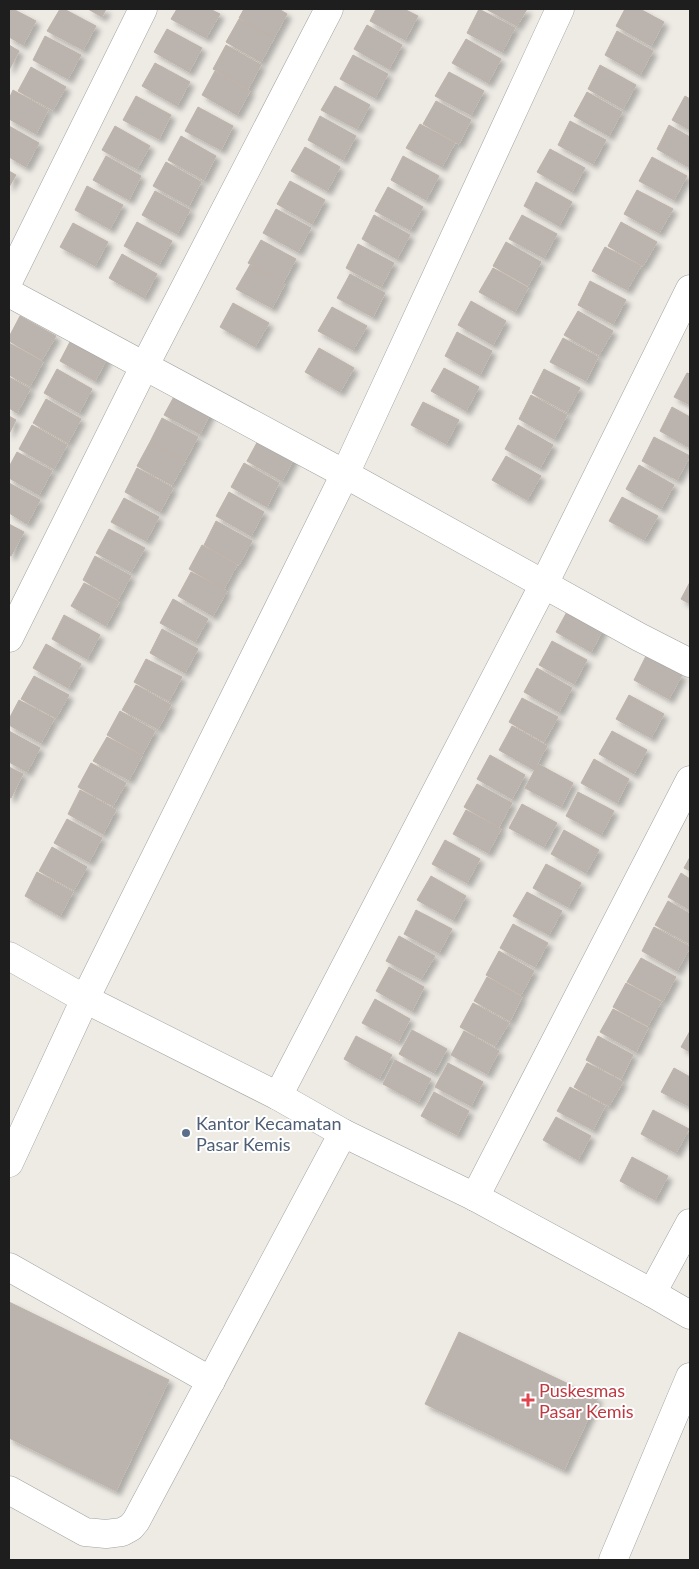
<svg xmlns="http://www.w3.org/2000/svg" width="699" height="1569" viewBox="0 0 699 1569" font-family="Lato,sans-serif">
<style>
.building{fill:#bbb4ae;stroke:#beb2a9;filter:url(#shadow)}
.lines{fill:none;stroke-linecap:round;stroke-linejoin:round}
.street-casing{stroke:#a2a2a2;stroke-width:29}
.street{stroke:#fff;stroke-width:28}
.service-dot{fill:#5c6f8a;stroke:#fff;stroke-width:2}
.health-dot{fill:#e0444e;stroke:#fff;stroke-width:2}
.labels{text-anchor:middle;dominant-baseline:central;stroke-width:4;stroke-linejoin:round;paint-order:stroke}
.service-label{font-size:18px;fill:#4e5e75;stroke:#fff;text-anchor:start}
.health-label{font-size:18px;fill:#be3a42;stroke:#fff;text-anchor:start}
</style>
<defs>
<filter id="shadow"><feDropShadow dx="4.5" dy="4.5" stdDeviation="2.5" flood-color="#0004"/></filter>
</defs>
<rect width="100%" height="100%" fill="#eeebe5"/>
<g class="building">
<polygon points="9,9 13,9 36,21 23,45 9,37"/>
<polygon points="60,9 64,9 96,26 83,50 47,31"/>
<polygon points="88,9 106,9 102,17"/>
<polygon points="177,9 210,9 220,14 206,38 171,19"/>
<polygon points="244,9 279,9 287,14 274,38 239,18"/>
<polygon points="376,9 404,9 418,16 405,40 370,21"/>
<polygon points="479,9 515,28 502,52 467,33"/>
<polygon points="486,9 527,9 517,26"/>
<polygon points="625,9 640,9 664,22 651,46 616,26"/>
<polygon points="239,19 274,38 261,62 226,42"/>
<polygon points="367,25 402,45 389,69 354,49"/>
<polygon points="167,29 202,48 189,72 154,52"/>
<polygon points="617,31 653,51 640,75 605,55"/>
<polygon points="45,36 81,55 68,79 33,60"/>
<polygon points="466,39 501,59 488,83 452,63"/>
<polygon points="9,45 19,51 9,70"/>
<polygon points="226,45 261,65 248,89 213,69"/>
<polygon points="353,55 388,74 375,98 340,79"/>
<polygon points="155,63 190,82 177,106 142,86"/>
<polygon points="600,65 636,85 623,109 588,89"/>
<polygon points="31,67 66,87 53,110 18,91"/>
<polygon points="215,71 250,91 237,115 202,95"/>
<polygon points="449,72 484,91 471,115 435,96"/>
<polygon points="335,86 370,105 357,129 321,110"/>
<polygon points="13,90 48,110 36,134 9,119 9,99"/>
<polygon points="587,92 622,112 609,136 574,116"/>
<polygon points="136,96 171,115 159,139 123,120"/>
<polygon points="685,96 690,99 690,130 672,120"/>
<polygon points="436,101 471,120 459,144 423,124"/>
<polygon points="198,107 233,126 221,150 185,131"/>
<polygon points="320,116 356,136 343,160 308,140"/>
<polygon points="570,121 606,140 593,164 558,145"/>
<polygon points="420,124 455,143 442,167 406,148"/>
<polygon points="669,125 690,137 690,168 657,149"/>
<polygon points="9,126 39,143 26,167 9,157"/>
<polygon points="115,126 150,146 137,169 102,150"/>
<polygon points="181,136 216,156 204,180 168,160"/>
<polygon points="305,147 340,167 327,191 291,171"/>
<polygon points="550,149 585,168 572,192 537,172"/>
<polygon points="106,156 141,176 129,200 93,180"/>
<polygon points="403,156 439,176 426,200 391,180"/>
<polygon points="652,157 687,176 674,200 639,181"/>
<polygon points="166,162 201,182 189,206 153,186"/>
<polygon points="9,171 16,175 9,187"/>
<polygon points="290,181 325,200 312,224 277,204"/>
<polygon points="536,182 572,202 559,226 524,206"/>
<polygon points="87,186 123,205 110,229 75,210"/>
<polygon points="388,187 423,207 410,230 375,211"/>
<polygon points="637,190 673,209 659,233 624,214"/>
<polygon points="155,191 190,210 177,234 142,215"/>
<polygon points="276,209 311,228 298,252 263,233"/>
<polygon points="374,215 410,235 397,259 362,239"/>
<polygon points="522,215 557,234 544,258 509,239"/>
<polygon points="137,222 172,241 159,265 124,246"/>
<polygon points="621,222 657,242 643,266 608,246"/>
<polygon points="73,223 108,242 95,266 60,247"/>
<polygon points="261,240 296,259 283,283 248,263"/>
<polygon points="506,242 541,262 528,286 493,266"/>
<polygon points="358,244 394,263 381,287 346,268"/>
<polygon points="605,247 641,266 627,290 592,271"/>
<polygon points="122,254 157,274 144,298 109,278"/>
<polygon points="250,265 285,284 272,308 236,289"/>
<polygon points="493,268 528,288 515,312 479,292"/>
<polygon points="350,274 385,293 373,317 337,298"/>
<polygon points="590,281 626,300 613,324 578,305"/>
<polygon points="471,301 506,321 493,345 458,325"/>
<polygon points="233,303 269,323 255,347 220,327"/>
<polygon points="332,307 367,326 353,350 318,331"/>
<polygon points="578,311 613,331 599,355 564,335"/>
<polygon points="20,316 56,336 42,360 9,341 9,337"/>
<polygon points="457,332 492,351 480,375 445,356"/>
<polygon points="72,338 108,357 95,381 60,361"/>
<polygon points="563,338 598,357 586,381 550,362"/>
<polygon points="9,343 43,362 30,386 9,375"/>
<polygon points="319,348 354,368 340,392 305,372"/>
<polygon points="444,368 479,387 466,411 431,391"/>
<polygon points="57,369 92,389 79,413 44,393"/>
<polygon points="544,369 580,388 567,412 532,393"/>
<polygon points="687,373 690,374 690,405 674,397"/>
<polygon points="9,377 30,389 17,413 9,408"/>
<polygon points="177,391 212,410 200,434 164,415"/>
<polygon points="531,395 567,415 554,439 519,419"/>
<polygon points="46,399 81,419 68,443 33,423"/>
<polygon points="423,402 459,420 446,444 411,425"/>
<polygon points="672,407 690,417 690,448 660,431"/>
<polygon points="9,416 16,420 9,434"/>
<polygon points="162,418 198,437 185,461 150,442"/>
<polygon points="32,425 67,445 54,469 19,449"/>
<polygon points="518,425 553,445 540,468 505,449"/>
<polygon points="260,437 295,457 282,481 247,461"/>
<polygon points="654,437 690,456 677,480 642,461"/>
<polygon points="150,442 185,462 172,485 137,466"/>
<polygon points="17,452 52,471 39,495 9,478 9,467"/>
<polygon points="506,456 541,476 527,500 492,480"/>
<polygon points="244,463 279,483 267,507 231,487"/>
<polygon points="639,465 674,485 661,509 626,489"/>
<polygon points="137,468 173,488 160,512 125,492"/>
<polygon points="9,483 40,500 27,524 9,513"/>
<polygon points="229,492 264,512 251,536 216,516"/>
<polygon points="622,497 658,516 644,540 609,521"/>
<polygon points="124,498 159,517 146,541 111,522"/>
<polygon points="216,521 252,541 239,565 204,545"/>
<polygon points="9,524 24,532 11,556 9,555"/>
<polygon points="109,529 145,548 131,572 96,553"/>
<polygon points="202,545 237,565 224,589 189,569"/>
<polygon points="95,556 131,576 118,600 83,580"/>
<polygon points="191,572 227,591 213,616 178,596"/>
<polygon points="690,582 690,604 681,599"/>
<polygon points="84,583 119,602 106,626 71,606"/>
<polygon points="173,599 208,619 195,642 160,623"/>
<polygon points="569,608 604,628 591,652 556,632"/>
<polygon points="64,615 100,635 87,659 52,639"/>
<polygon points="162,629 198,649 185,673 150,653"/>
<polygon points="552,641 587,660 574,684 539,665"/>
<polygon points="46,644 81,664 68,688 33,668"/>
<polygon points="646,656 682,675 669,699 634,680"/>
<polygon points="146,659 182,677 169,701 134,682"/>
<polygon points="537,668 572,688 559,712 524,692"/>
<polygon points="34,676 69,695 56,718 21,699"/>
<polygon points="136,685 171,705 158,729 122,710"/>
<polygon points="629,695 664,714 651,738 616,719"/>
<polygon points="522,698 558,717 544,742 509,722"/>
<polygon points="19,700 54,719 41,743 9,725 9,719"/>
<polygon points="120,711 155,731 142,755 107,735"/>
<polygon points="512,726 547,746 534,770 499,750"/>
<polygon points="9,731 40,748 27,772 9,762"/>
<polygon points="612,731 647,750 634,774 599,754"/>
<polygon points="107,737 142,756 129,780 93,761"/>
<polygon points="490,755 525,775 512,799 477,779"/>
<polygon points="594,759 629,779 617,803 581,783"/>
<polygon points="91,763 126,783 113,806 78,787"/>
<polygon points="538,764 573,783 561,807 525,788"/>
<polygon points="9,767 23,774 11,798 9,797"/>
<polygon points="477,784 512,803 499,827 464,807"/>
<polygon points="80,790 116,810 103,834 68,814"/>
<polygon points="578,792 614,811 601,835 566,816"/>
<polygon points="522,804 557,823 544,847 509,828"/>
<polygon points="466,810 501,829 488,853 453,834"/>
<polygon points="67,819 102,838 89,862 54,843"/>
<polygon points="564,830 599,850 586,873 551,854"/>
<polygon points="445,840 480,859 467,883 432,864"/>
<polygon points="52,847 87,867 74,890 39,871"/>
<polygon points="690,857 690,871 684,868"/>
<polygon points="546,864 581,883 568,907 533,888"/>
<polygon points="37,872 73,892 60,916 25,896"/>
<polygon points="681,873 690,879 690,910 668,897"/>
<polygon points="431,876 466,896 453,920 417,900"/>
<polygon points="527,892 562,911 549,935 513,916"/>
<polygon points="668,901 690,914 690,944 655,925"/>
<polygon points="416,910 452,929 439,953 404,934"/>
<polygon points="513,924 548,943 535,967 500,948"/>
<polygon points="654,927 690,947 677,971 642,951"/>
<polygon points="399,936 435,956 421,979 386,961"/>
<polygon points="499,951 534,971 521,995 486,975"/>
<polygon points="641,958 676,977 663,1001 627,982"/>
<polygon points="389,967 424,987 412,1011 376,991"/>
<polygon points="487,977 522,997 510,1021 474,1001"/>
<polygon points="626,983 661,1002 648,1026 613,1007"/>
<polygon points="375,999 410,1019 398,1042 362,1023"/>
<polygon points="473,1003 509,1023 495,1046 460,1027"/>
<polygon points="613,1009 648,1028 636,1052 600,1032"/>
<polygon points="412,1030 447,1049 434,1073 399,1054"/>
<polygon points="464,1031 499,1051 487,1074 451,1055"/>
<polygon points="690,1031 690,1052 681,1047"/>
<polygon points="356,1036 392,1055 379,1079 344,1059"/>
<polygon points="598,1036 633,1055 621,1079 586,1060"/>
<polygon points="395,1060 431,1079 418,1103 383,1084"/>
<polygon points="448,1063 483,1082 471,1106 435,1087"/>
<polygon points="587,1063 623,1082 609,1106 574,1087"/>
<polygon points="674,1068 690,1077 690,1107 661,1092"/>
<polygon points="570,1087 605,1106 593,1130 557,1111"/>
<polygon points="434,1092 469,1111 457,1135 421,1116"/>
<polygon points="653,1110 689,1129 676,1153 641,1134"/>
<polygon points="556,1117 591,1136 578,1160 543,1140"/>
<polygon points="632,1157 668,1176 655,1200 620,1181"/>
<polygon points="9,1302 169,1380 116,1491 9,1438"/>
<polygon points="459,1332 598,1398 564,1470 425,1404"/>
</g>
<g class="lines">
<defs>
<g id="street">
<polyline points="9,280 143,9"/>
<polyline points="9,293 345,474 639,637 690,663"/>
<polyline points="9,638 144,367 329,9"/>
<polyline points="9,956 85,999 278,1096 343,1133 475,1197 652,1293 690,1315"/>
<polyline points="278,1096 544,584 690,289"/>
<polyline points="9,1163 85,999 345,474 560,9"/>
<polyline points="475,1197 690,780"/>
<polyline points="9,1267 211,1381"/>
<polyline points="652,1293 690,1223"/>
<polyline points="9,1490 85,1532 106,1534 122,1532 131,1527 136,1521 343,1133"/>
<polyline points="613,1560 690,1377"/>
</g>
</defs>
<use href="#street" class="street-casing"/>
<use href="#street" class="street"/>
</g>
<circle class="service-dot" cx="186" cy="1133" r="5"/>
<path class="health-dot" d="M525.5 1392.5h5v5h5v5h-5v5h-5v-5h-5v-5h5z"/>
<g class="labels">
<g class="service-label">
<text x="196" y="1123">Kantor Kecamatan<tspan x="196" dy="21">Pasar Kemis</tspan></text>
</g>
<g class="health-label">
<text x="539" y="1390">Puskesmas<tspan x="539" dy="21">Pasar Kemis</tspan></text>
</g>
</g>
<rect width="699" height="1569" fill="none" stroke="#1e1e1e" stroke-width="20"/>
</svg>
